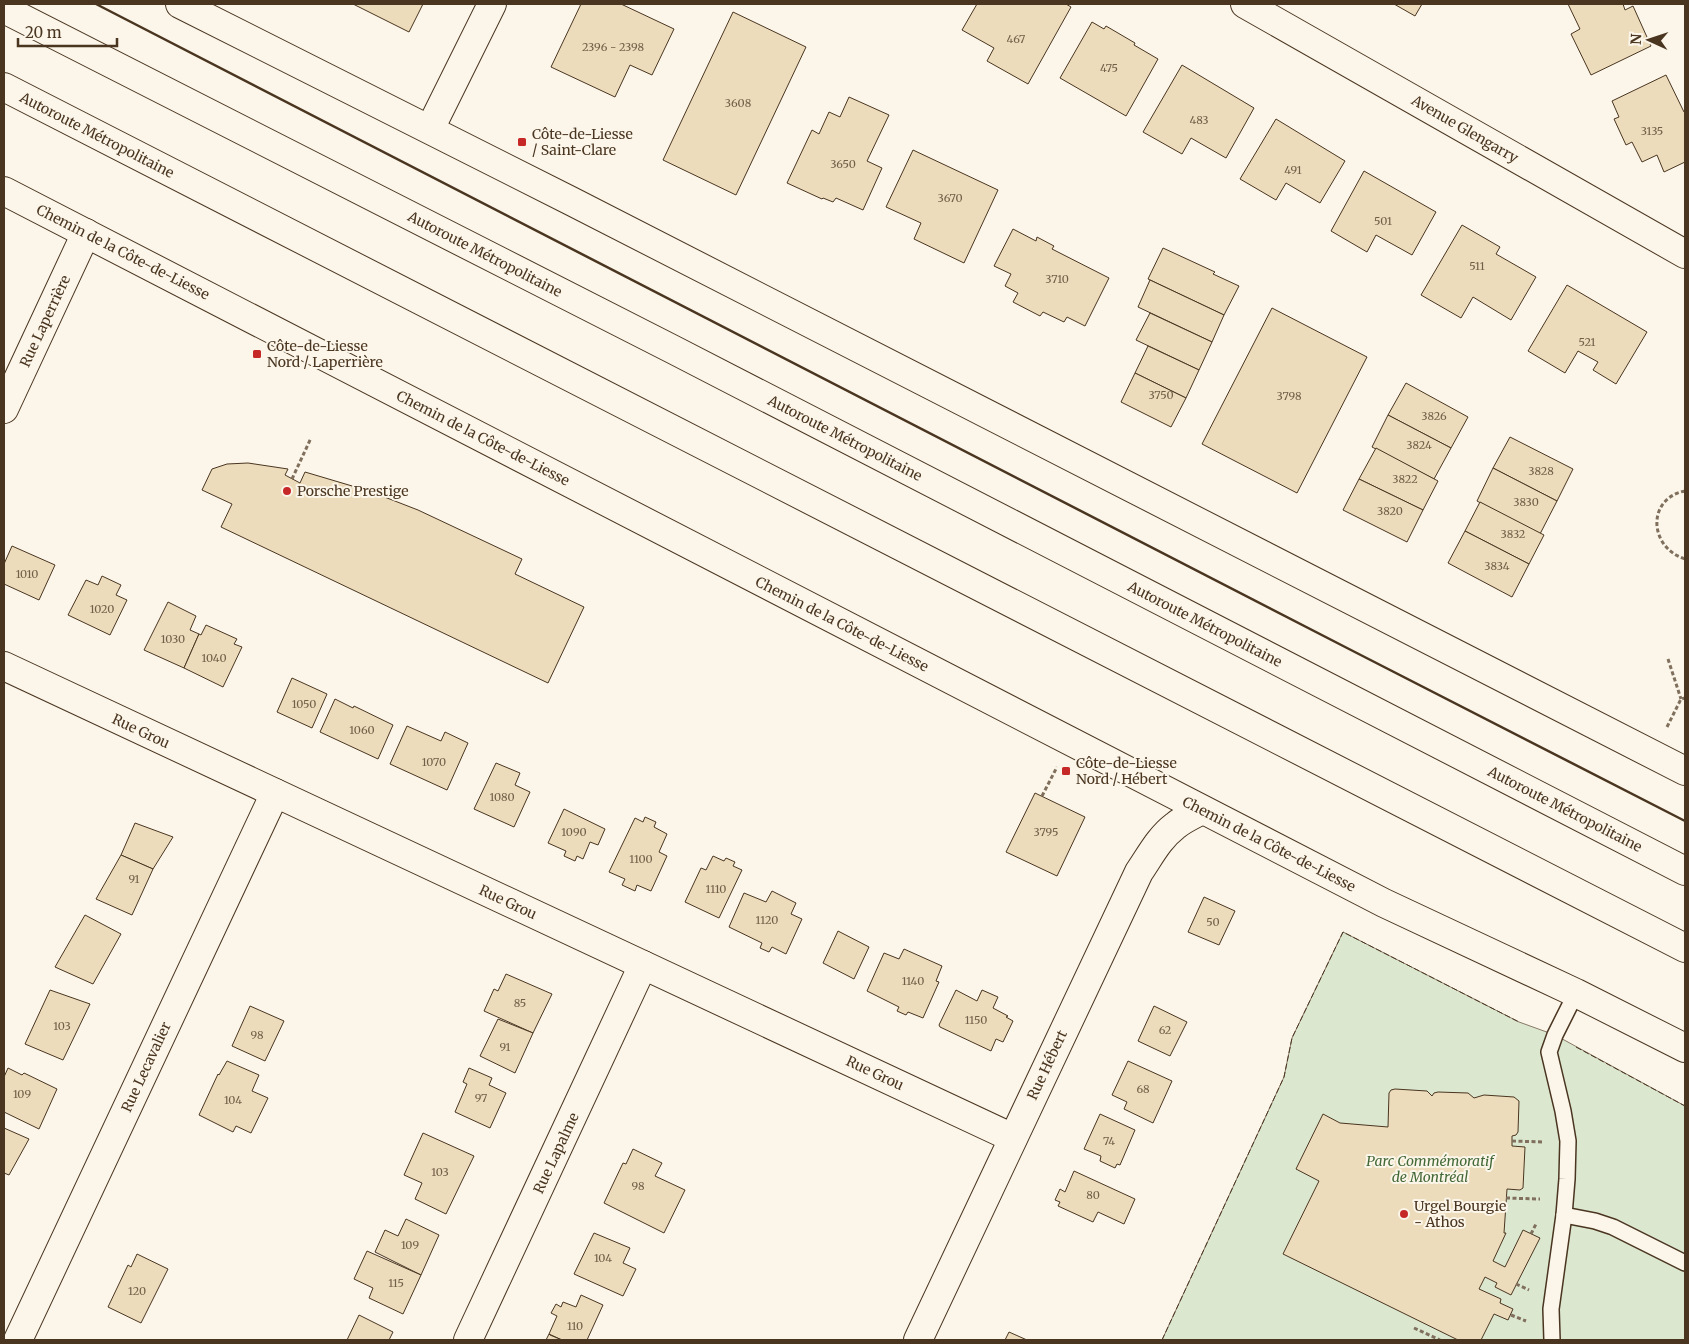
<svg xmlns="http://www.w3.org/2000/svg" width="1689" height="1344" viewBox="0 0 1689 1344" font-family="Merriweather,serif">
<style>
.green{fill:#dce7d0;stroke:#887966}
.building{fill:#ecdcbc;stroke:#4a3520}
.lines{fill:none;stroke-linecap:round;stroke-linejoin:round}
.service-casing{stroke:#4a3520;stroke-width:18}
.minor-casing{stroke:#4a3520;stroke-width:30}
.secondary-casing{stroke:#4a3520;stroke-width:30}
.motorway-casing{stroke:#4a3520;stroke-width:30}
.path{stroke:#7f6f5c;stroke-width:3;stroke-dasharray:4 2.5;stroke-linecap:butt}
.service{stroke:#fbf6e9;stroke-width:15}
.minor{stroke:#fbf6e9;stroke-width:28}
.secondary{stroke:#fbf6e9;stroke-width:28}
.motorway{stroke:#fbf6e9;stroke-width:28}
.fence{stroke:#4a3520;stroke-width:1;stroke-dasharray:6 2.5;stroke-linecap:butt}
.wall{stroke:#4a3520;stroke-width:2.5}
.poi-dot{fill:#c62828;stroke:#fbf6e9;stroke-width:2}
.labels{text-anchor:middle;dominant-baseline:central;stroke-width:4;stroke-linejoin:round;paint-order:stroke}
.number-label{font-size:11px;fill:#725f47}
.street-label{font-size:14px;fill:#4a3520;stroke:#fbf6e9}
.poi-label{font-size:14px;fill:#4a3520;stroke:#fbf6e9;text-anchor:start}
.park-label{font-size:14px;font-style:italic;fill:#436837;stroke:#fbf6e9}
</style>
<rect width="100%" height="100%" fill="#fbf6e9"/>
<polygon class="green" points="1343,932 1519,1022 1555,1035 1685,1106 1685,1340 1162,1340 1284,1077 1292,1038"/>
<g class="building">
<polygon points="353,4 423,4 409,32"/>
<polygon points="581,4 621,4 674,29 652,75 630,65 615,97 551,67"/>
<polygon points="977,4 1066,4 1071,7 1028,84 987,61 994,48 962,30"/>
<polygon points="1394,4 1422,4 1415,16"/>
<polygon points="1568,4 1623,4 1625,10 1633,6 1651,46 1591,75 1571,34 1580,29"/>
<polygon points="733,12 806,47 736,195 663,160"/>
<polygon points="1092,22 1104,29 1106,26 1135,43 1134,45 1158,59 1126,116 1060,78"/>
<polygon points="1182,65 1254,108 1226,158 1191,138 1182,154 1143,132"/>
<polygon points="1666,75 1684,112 1685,111 1685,162 1664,172 1657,155 1642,162 1632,142 1626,145 1614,119 1619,117 1612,101"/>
<polygon points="849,97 889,115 867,161 882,168 863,210 836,198 833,202 823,198 822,199 787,183 812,130 819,134 829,112 840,117"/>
<polygon points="1276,119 1345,161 1320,203 1286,183 1276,200 1240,179"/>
<polygon points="913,150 998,190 964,263 914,239 921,223 886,207"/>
<polygon points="1364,171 1436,212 1412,255 1376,235 1367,252 1331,231"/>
<polygon points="1462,225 1500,247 1496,254 1536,277 1511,320 1473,297 1461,318 1421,295"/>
<polygon points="1013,229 1036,241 1037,237 1054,246 1052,249 1109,278 1085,326 1067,317 1064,322 1043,312 1040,316 1013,302 1018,293 1005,286 1011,274 994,266"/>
<polygon points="1163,248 1215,272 1213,274 1239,286 1224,315 1148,279"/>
<polygon points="1150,280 1224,315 1212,342 1138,307"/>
<polygon points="1567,285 1647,332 1616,384 1593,370 1598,362 1578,351 1565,373 1528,351"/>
<polygon points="1272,308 1367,357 1297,493 1202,444"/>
<polygon points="1150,313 1212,342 1199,370 1136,340"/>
<polygon points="1148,346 1199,370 1186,398 1135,373"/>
<polygon points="1135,373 1186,398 1171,427 1121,402"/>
<polygon points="1406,383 1468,417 1451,448 1388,415"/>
<polygon points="1388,415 1451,448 1434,479 1372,447"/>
<polygon points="1510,437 1573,469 1557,501 1493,468"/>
<polygon points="1376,448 1438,481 1423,510 1359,479"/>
<polygon points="248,463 288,469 285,475 300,483 305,472 369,491 418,510 522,559 515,574 584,607 548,683 221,527 232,504 202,490 212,469 227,464"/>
<polygon points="1493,468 1557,501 1540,534 1477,501"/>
<polygon points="1359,479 1423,510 1407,542 1343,510"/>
<polygon points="1480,502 1544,535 1529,564 1465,531"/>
<polygon points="1465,531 1529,564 1512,597 1448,563"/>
<polygon points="12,546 55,565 39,600 4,584 4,564"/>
<polygon points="102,576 121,585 116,595 127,600 110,635 68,615 86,580 98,585"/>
<polygon points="168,602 196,616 190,630 199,634 184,668 144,650"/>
<polygon points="206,625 237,639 234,644 242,647 223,687 184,668 199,634 201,635"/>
<polygon points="292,678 327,694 312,728 277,712"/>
<polygon points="335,699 353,708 354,706 393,725 378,759 320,732"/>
<polygon points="407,726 441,741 445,732 468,743 447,790 390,764"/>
<polygon points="496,763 520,773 515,785 530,792 514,827 474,809"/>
<polygon points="1035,793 1085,817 1057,876 1006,852"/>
<polygon points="564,809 605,829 598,845 590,842 583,859 577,856 575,861 564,856 566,851 548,843"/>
<polygon points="645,817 656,822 654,827 667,834 659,852 667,856 651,891 637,885 635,891 622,885 625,879 609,872 635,818 643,822"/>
<polygon points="135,823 173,837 153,869 121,855"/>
<polygon points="121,855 153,869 132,915 96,899"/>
<polygon points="713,856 724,861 726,858 735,862 733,866 742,870 719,918 685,902 701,868 706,870"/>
<polygon points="772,891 796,903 791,914 802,919 786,954 772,947 769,952 760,948 762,943 729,927 744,893 766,902"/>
<polygon points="1204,897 1235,911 1219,945 1188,932"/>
<polygon points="85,915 121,934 93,984 55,967"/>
<polygon points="838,931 869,947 854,979 823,963"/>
<polygon points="904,949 942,966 936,981 939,982 923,1018 908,1012 906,1015 897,1011 899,1007 867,991 884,953 899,959"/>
<polygon points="506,974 552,994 533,1033 484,1011 494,989 498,991"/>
<polygon points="50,990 90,1004 63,1060 25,1044"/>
<polygon points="956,990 977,1001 982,990 998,997 993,1008 1008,1016 1006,1017 1013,1021 1003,1042 996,1039 991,1051 940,1027 939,1025"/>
<polygon points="250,1006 284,1021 265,1061 232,1046"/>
<polygon points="1154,1006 1187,1022 1170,1056 1138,1041"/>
<polygon points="498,1019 533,1033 515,1073 480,1056"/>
<polygon points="227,1061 259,1075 252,1091 268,1098 251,1133 236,1126 233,1132 199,1115 218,1074 219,1075"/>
<polygon points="1128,1061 1172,1081 1153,1123 1124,1109 1127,1102 1112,1095"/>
<polygon points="8,1068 22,1075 24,1073 57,1089 39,1129 4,1112 4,1077"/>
<polygon points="469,1068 492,1078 489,1085 506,1093 490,1128 455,1112 467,1084 463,1082"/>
<polygon points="1395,1089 1427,1091 1432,1096 1434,1093 1438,1092 1468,1093 1474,1098 1484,1095 1514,1097 1519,1101 1518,1132 1516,1135 1512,1136 1512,1146 1525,1147 1523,1188 1520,1190 1507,1189 1504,1233 1506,1233 1493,1261 1505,1267 1523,1230 1540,1238 1511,1295 1495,1287 1497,1283 1485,1277 1479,1289 1501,1299 1500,1303 1513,1309 1508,1320 1494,1314 1481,1340 1458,1340 1283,1254 1319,1181 1296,1169 1323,1114 1340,1123 1388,1127 1389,1093 1391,1090"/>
<polygon points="1100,1114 1135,1130 1120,1165 1117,1164 1115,1168 1100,1161 1101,1156 1084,1149"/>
<polygon points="4,1128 29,1139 9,1175 4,1173"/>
<polygon points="423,1133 474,1156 446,1214 415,1199 422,1183 404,1175"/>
<polygon points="633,1149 662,1163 655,1176 685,1190 664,1233 604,1203 623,1163 626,1164"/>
<polygon points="1074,1171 1135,1199 1124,1224 1098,1212 1093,1222 1058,1206 1060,1202 1055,1200 1060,1189 1065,1192"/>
<polygon points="406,1219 439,1235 421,1275 375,1252 385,1230 398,1236"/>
<polygon points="594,1233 630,1248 623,1263 636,1269 623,1296 574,1274"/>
<polygon points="367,1251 421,1275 403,1314 369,1298 373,1288 354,1279"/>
<polygon points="137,1254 168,1269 141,1323 108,1307 128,1265 131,1267"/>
<polygon points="581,1295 603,1305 587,1340 562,1340 549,1334 557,1316 551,1313 556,1304 561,1307 563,1302 576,1307"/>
<polygon points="359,1315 393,1332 389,1340 347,1340"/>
<polygon points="1009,1332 1027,1340 1005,1340"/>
<polygon points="549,1334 550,1335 562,1340 546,1340"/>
</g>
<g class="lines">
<defs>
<g id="service">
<polyline points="1564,1215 1595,1221 1613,1227 1685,1263"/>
<polyline points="1552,1340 1551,1309 1564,1215 1567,1179 1568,1141 1563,1111 1549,1052 1555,1035 1576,993"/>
</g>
<g id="minor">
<polyline points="1245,4 1685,254"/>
<polyline points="430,129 492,4"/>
<polyline points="4,409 86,233"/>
<polyline points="4,666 1013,1138"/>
<polyline points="18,1340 275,793"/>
<polyline points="468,1340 643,965"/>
<path d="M918 1340 1139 872C1150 856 1159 838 1175 826 1183 819 1193 815 1202 810"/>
</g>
<g id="secondary">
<polyline points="180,4 571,201 1685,771"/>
<polyline points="4,191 1384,903 1576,993 1685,1048"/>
</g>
<g id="motorway">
<polyline points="4,9 674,350 1685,871"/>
<polyline points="4,87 1685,948"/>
</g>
</defs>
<use href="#service" class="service-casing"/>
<use href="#minor" class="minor-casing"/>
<use href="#secondary" class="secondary-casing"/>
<use href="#motorway" class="motorway-casing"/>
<g class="path">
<polyline points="292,479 311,438"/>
<path d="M1685 491C1647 498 1648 547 1685 559"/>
<polyline points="1668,659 1681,699"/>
<polyline points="1667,727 1681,699 1685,698"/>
<polyline points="1042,796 1057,767"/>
<polyline points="1512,1141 1544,1142"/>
<polyline points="1506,1198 1540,1199"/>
<polyline points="1531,1234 1536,1224"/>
<polyline points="1516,1284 1529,1290"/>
<polyline points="1511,1315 1526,1321"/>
<polyline points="1414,1328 1440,1340"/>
</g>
<use href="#service" class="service"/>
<use href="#minor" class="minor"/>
<use href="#secondary" class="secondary"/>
<use href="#motorway" class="motorway"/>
<g class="fence">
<polyline points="1576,1047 1685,1106"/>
<polyline points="1162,1340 1284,1077 1292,1038 1343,932 1519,1022"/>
</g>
<polyline class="wall" points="96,4 1349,649 1685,821"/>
</g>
<g class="poi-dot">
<rect x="517" y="137" width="10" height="10" rx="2.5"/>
<rect x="252" y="349" width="10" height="10" rx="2.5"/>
<circle cx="287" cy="491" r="5"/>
<rect x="1061" y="766" width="10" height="10" rx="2.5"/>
<circle cx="1404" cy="1214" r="5"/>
</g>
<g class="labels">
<g class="number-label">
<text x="1016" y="39">467</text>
<text x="613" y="47">2396 - 2398</text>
<text x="1109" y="68">475</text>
<text x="738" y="103">3608</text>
<text x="1199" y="120">483</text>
<text x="1652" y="131">3135</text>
<text x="843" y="164">3650</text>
<text x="1293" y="170">491</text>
<text x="950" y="198">3670</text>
<text x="1383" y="221">501</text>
<text x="1477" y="266">511</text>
<text x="1057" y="279">3710</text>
<text x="1587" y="342">521</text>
<text x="1161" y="395">3750</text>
<text x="1289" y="396">3798</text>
<text x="1434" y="416">3826</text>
<text x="1419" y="445">3824</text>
<text x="1541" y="471">3828</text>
<text x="1405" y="479">3822</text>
<text x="1526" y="502">3830</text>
<text x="1390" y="511">3820</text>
<text x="1513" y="534">3832</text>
<text x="1497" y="566">3834</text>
<text x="27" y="574">1010</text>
<text x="102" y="609">1020</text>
<text x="173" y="639">1030</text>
<text x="214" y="658">1040</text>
<text x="304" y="704">1050</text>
<text x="362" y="730">1060</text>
<text x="434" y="762">1070</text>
<text x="502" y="797">1080</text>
<text x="574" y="832">1090</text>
<text x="1046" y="832">3795</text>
<text x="641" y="859">1100</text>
<text x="134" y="879">91</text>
<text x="716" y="889">1110</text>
<text x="767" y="920">1120</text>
<text x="1213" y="922">50</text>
<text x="913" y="981">1140</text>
<text x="520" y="1003">85</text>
<text x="976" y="1020">1150</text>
<text x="62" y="1026">103</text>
<text x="1165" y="1030">62</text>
<text x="257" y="1035">98</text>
<text x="505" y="1047">91</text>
<text x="1143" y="1089">68</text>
<text x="22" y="1094">109</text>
<text x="481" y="1098">97</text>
<text x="233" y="1100">104</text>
<text x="1109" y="1141">74</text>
<text x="440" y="1172">103</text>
<text x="638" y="1186">98</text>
<text x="1093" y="1195">80</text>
<text x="410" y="1245">109</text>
<text x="603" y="1258">104</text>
<text x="396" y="1283">115</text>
<text x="137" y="1291">120</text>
<text x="575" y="1326">110</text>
</g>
<g class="street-label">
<text transform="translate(1465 129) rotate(30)">Avenue Glengarry</text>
<text transform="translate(97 135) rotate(27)">Autoroute Métropolitaine</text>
<text transform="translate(123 252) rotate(27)">Chemin de la Côte-de-Liesse</text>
<text transform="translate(485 254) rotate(27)">Autoroute Métropolitaine</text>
<text transform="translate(45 321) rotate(-65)">Rue Laperrière</text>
<text transform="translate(483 438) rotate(27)">Chemin de la Côte-de-Liesse</text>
<text transform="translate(845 438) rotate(27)">Autoroute Métropolitaine</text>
<text transform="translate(842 624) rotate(27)">Chemin de la Côte-de-Liesse</text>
<text transform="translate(1205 624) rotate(27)">Autoroute Métropolitaine</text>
<text transform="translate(141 731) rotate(25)">Rue Grou</text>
<text transform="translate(1565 809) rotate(27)">Autoroute Métropolitaine</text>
<text transform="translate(1269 844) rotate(27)">Chemin de la Côte-de-Liesse</text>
<text transform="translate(508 902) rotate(25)">Rue Grou</text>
<text transform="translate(1047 1065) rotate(-65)">Rue Hébert</text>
<text transform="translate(146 1067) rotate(-65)">Rue Lecavalier</text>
<text transform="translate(875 1073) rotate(25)">Rue Grou</text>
<text transform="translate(556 1153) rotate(-65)">Rue Lapalme</text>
</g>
<g class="poi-label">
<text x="532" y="134">Côte-de-Liesse<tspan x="532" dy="16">/ Saint-Clare</tspan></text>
<text x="267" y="346">Côte-de-Liesse<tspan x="267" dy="16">Nord / Laperrière</tspan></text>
<text x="297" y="491">Porsche Prestige</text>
<text x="1076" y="763">Côte-de-Liesse<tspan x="1076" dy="16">Nord / Hébert</tspan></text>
<text x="1414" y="1206">Urgel Bourgie<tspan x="1414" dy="16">- Athos</tspan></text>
</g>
<g class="park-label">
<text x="1430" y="1161">Parc Commémoratif<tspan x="1430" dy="16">de Montréal</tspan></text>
</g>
</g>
<rect width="1689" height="1344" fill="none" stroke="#4a3520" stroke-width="10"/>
<g transform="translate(1649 40) rotate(273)" stroke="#fbf6e9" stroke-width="4" paint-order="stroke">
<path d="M0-4L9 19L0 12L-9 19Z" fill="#4a3520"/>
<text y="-8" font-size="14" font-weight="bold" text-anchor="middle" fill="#4a3520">N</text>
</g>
<path d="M18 38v8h99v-8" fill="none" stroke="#4a3520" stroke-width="2.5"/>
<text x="25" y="38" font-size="15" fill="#4a3520" stroke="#fbf6e9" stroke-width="4" paint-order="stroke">20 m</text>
</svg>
